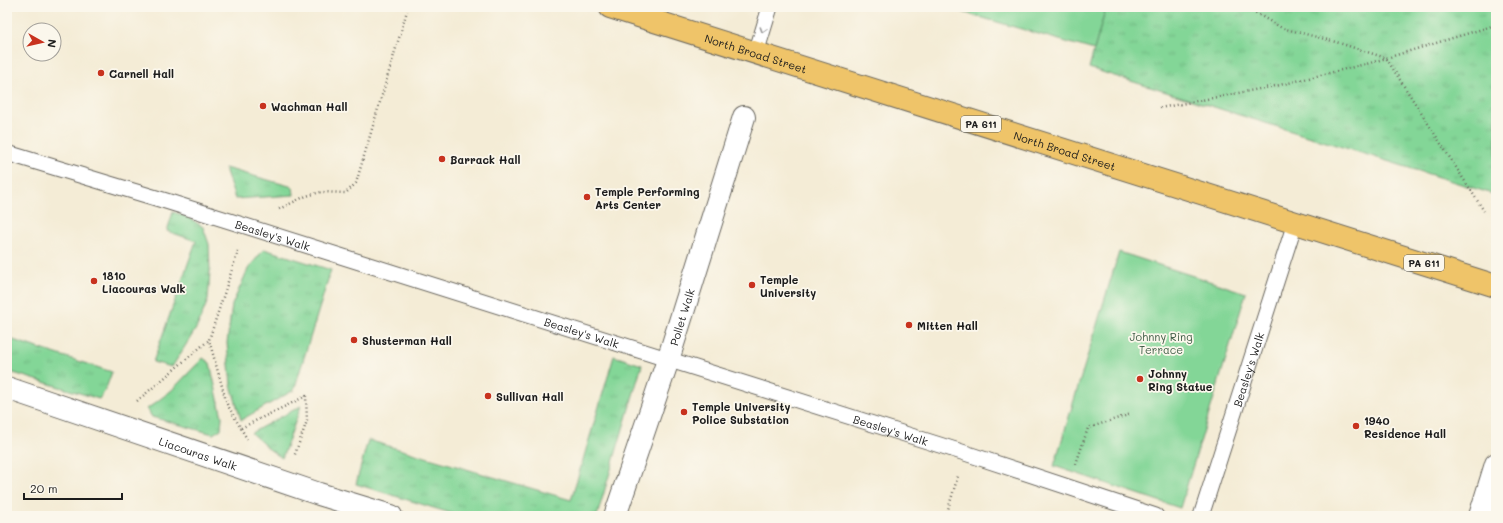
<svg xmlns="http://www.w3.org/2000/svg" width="1503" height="523" viewBox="0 0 1503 523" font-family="Mali,sans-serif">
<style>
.grass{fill:url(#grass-tufts);stroke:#50795a}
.park{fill:#83d697;stroke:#50795a}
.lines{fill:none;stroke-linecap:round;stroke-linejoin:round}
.lane-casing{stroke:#68655d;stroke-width:17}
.street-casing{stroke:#68655d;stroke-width:24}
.primary-casing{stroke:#68655d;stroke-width:24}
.path{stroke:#68655d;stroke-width:2.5;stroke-dasharray:1 3;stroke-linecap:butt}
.lane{stroke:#fff;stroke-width:15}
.street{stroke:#fff;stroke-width:22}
.primary{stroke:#efc469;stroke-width:22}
.oneway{stroke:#999}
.poi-dot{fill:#c8321e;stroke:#fbf7ec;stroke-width:1.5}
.labels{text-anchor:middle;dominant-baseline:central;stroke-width:3.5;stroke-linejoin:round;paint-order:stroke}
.shield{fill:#fbf7ec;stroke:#5f5e5a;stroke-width:1}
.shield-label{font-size:10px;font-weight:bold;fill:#1c1c1c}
.street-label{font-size:11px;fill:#1c1c1c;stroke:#fbf7ec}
.poi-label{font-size:11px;font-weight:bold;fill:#1c1c1c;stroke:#fbf7ec;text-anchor:start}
.park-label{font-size:11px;fill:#405d47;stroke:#fbf7ec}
</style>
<defs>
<pattern id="grass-tufts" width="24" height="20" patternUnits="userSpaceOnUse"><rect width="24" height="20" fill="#83d697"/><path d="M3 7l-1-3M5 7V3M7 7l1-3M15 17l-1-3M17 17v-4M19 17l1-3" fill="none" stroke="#71b782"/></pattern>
</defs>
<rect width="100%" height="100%" fill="#fbf7ec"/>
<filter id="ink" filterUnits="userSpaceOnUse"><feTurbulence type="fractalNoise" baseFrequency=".025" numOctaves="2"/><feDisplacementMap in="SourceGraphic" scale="8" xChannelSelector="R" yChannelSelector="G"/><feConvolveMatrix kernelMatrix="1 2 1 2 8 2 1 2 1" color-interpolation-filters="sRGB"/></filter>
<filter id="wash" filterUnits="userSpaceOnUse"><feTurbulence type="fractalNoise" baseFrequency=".012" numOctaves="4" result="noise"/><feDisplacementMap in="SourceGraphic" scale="16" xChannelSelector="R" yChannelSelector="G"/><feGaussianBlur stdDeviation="0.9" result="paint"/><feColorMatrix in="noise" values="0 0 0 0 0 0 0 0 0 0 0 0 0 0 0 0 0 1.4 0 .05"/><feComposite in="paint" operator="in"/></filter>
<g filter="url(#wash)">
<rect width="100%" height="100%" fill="#f4ecd6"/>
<g class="grass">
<polygon points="1106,7 1496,7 1496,195 1089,68"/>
<polygon points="225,168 293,187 294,195 235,199"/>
<polygon points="173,212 188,217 203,227 209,244 210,271 208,300 197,327 172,367 153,362 196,241 167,231"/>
<polygon points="264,249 331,270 294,390 241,420 231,385 227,343 232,305 248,269"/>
<polygon points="7,338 112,372 105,391 99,399 7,371"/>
<polygon points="614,356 642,365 597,516 460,516 356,484 368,440 571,500"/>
<polygon points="203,358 210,363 222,417 221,429 213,434 152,417 147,409 172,390"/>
<polygon points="301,406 282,458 269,449 251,433"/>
</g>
<g class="park">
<polygon points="945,7 1106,7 1094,50"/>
<polygon points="1119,252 1246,293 1180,508 1054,466"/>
</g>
</g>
<g filter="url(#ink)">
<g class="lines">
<defs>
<g id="lane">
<polyline points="756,53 770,7"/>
<path id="s1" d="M7 153 166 201 965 453 1156 516"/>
<path id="s2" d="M1201 516 1295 223"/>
</g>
<g id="street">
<path id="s3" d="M7 388 319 494 391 516"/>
<path id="s4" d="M615 516 668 360 744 117"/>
<polyline points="1480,516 1496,464"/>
</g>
<g id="primary">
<path id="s5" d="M610 7 1496 286"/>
</g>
</defs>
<use href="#lane" class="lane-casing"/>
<use href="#street" class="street-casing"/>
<use href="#primary" class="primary-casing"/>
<g class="path">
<polyline points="1245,7 1282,28 1336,42 1386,58 1484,211"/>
<polyline points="1160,108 1280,85 1370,63 1489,27 1496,24"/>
<polyline points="279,209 306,196 321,192 346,193 356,183 407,11"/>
<polyline points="238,251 209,340 227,404 247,439"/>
<polyline points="137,401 209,340"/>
<polyline points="241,428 306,396 307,421 294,457"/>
<polyline points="1076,464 1088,428 1131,414"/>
<polyline points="946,516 958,476"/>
</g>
<use href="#lane" class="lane"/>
<use href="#street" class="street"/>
<use href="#primary" class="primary"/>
</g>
<defs><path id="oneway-chevron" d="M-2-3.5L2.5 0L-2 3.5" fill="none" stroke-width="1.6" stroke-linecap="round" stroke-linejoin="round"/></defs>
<use class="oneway" href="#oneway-chevron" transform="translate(763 30) rotate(107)"/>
</g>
<g class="poi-dot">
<circle cx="101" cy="73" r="4"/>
<circle cx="263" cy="106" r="4"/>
<circle cx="442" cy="159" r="4"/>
<circle cx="587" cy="197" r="4"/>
<circle cx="94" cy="281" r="4"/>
<circle cx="752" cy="285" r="4"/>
<circle cx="909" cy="325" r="4"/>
<circle cx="354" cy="340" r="4"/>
<circle cx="1140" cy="379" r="4"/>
<circle cx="488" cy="396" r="4"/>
<circle cx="684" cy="412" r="4"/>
<circle cx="1356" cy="426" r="4"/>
</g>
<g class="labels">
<g class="shield">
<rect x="961" y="116" width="40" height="16" rx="3"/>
<rect x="1404" y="255" width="40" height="16" rx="3"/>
</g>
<g class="shield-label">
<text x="981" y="124">PA 611</text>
<text x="1424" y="263">PA 611</text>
</g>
<g class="street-label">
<text stroke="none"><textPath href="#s5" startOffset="153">North Broad Street</textPath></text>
<text stroke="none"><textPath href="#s5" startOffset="477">North Broad Street</textPath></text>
<text stroke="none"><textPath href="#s1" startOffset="278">Beasley's Walk</textPath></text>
<text stroke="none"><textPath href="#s4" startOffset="210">Pollet Walk</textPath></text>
<text stroke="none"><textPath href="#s1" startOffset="602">Beasley's Walk</textPath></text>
<text stroke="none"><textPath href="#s2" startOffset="154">Beasley's Walk</textPath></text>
<text stroke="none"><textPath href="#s1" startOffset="926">Beasley's Walk</textPath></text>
<text stroke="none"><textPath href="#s3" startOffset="202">Liacouras Walk</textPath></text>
</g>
<g class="poi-label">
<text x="109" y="73">Carnell Hall</text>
<text x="271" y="106">Wachman Hall</text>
<text x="450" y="159">Barrack Hall</text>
<text x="595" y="191">Temple Performing<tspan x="595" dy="13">Arts Center</tspan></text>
<text x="102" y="275">1810<tspan x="102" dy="13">Liacouras Walk</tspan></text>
<text x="760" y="279">Temple<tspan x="760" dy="13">University</tspan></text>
<text x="917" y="325">Mitten Hall</text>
<text x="362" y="340">Shusterman Hall</text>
<text x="1148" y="373">Johnny<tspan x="1148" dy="13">Ring Statue</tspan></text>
<text x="496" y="396">Sullivan Hall</text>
<text x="692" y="406">Temple University<tspan x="692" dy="13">Police Substation</tspan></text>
<text x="1364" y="420">1940<tspan x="1364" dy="13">Residence Hall</tspan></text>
</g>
<g class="park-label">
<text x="1161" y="336">Johnny Ring<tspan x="1161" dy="13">Terrace</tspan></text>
</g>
</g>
<rect width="1503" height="523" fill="none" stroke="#fbf7ec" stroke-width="24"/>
<g transform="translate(42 42) rotate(98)"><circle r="19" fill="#fbf7ec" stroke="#a29f99"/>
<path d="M0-3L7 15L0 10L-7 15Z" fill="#c8321e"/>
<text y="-6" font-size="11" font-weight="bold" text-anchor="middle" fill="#1c1c1c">N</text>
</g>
<path d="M24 493v6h98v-6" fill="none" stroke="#1c1c1c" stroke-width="2"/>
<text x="30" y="493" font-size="12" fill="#1c1c1c" stroke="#fbf7ec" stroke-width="3" paint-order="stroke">20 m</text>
</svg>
